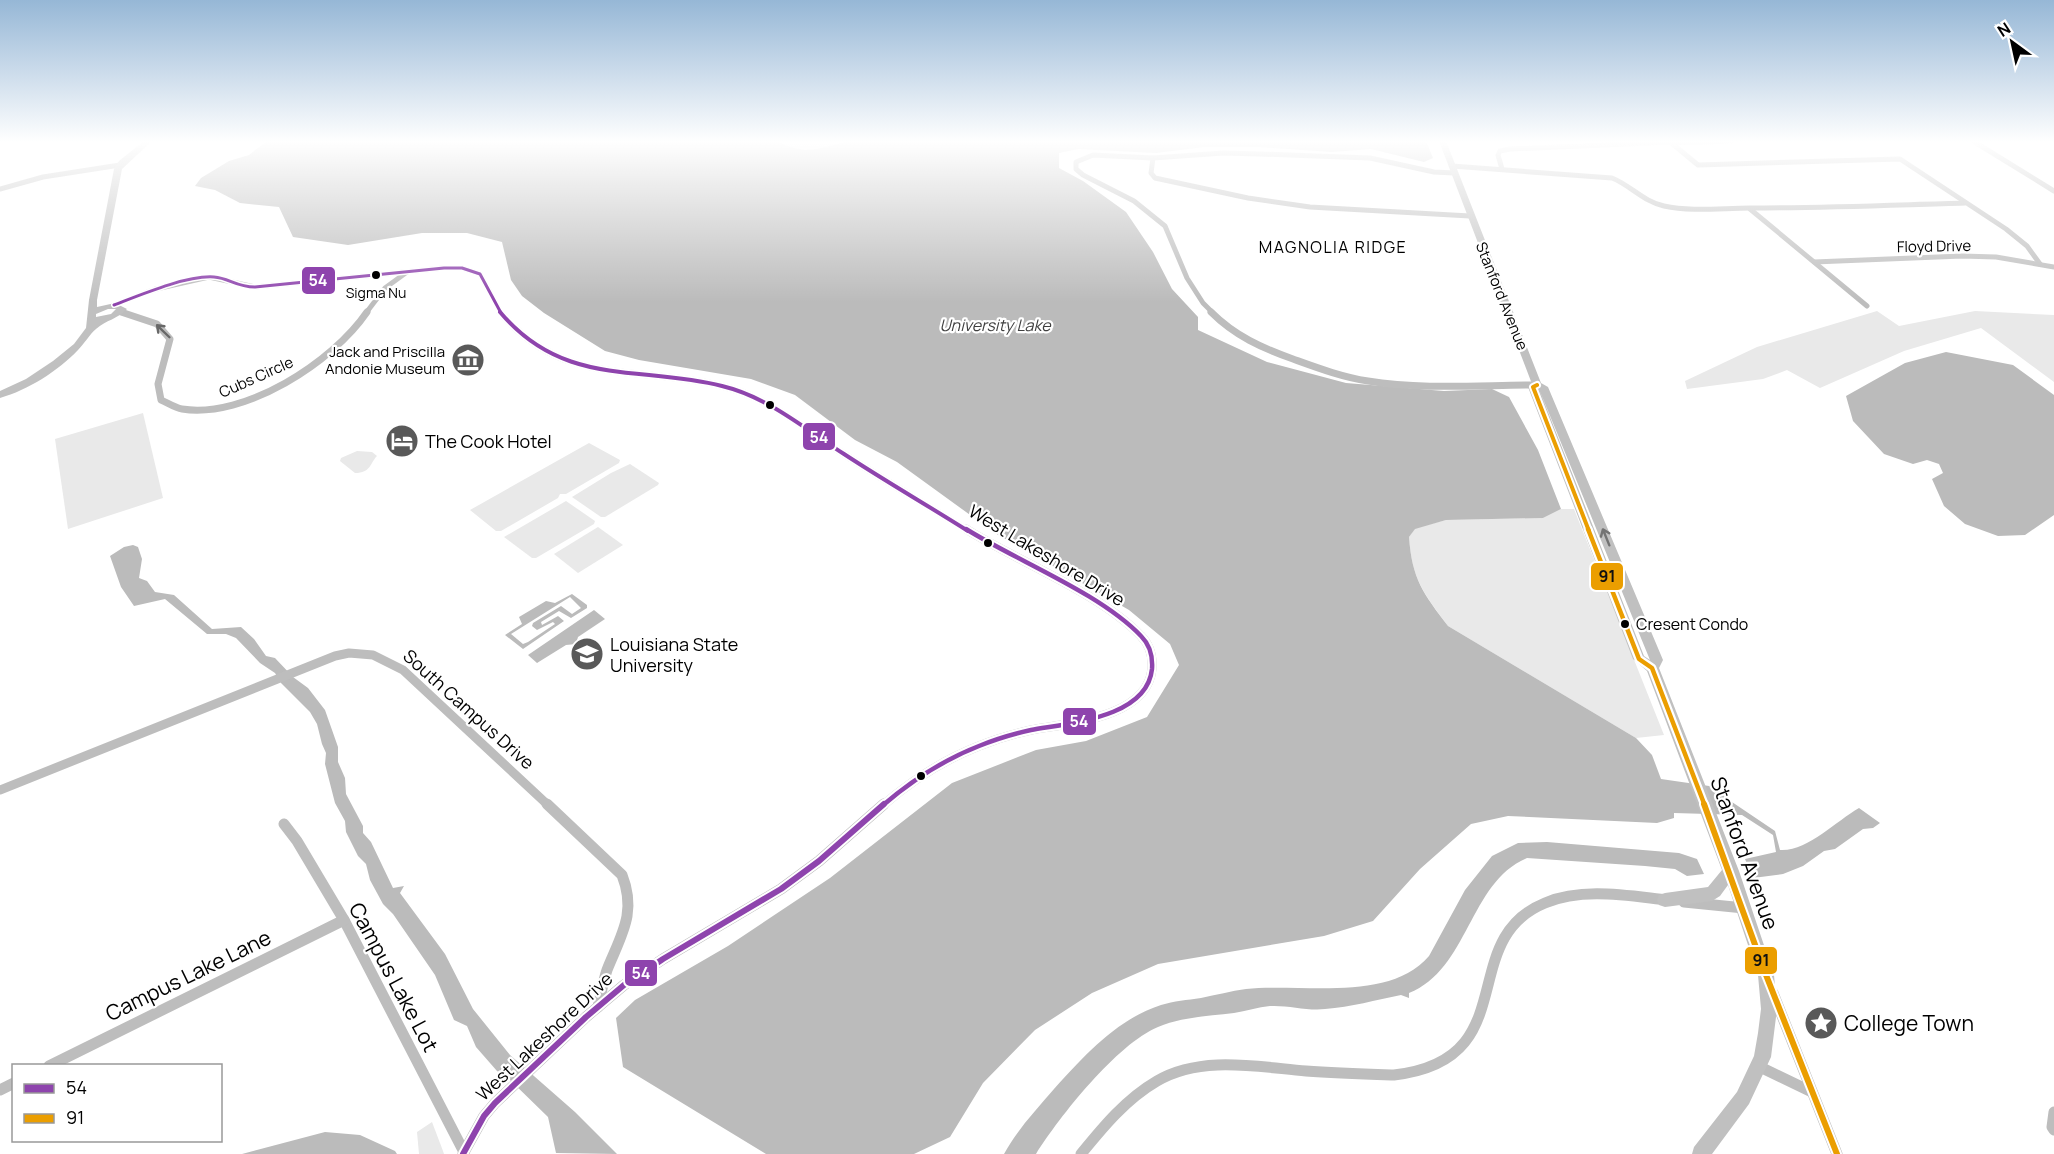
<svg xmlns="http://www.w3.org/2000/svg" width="2054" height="1154" viewBox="0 0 2054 1154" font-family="Manrope,sans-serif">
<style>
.green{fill:#e9e9e9}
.water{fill:#bbb;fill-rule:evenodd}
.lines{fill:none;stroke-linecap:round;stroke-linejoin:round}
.street-far3{stroke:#bdbdbd;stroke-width:5}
.street-far2{stroke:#bdbdbd;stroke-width:7}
.street-far1{stroke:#bdbdbd;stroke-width:9}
.street{stroke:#bdbdbd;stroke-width:11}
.secondary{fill:#c0c0c0;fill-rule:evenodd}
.bus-1-far3-casing{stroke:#fff;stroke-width:6}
.bus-1-far2-casing{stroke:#fff;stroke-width:8}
.bus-1-far1-casing{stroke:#fff;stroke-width:9}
.bus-1-casing{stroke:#fff;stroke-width:10}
.bus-2-far2-casing{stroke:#fff;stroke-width:8}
.bus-2-far1-casing{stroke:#fff;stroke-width:9}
.bus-2-casing{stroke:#fff;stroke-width:10}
.bus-1-far3{stroke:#8e44ad;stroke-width:3}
.bus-1-far2{stroke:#8e44ad;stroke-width:4}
.bus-1-far1{stroke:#8e44ad;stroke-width:4.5}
.bus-1{stroke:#8e44ad;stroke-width:6}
.bus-2-far2{stroke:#eb9e00;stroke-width:4}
.bus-2-far1{stroke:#eb9e00;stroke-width:4.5}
.bus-2{stroke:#eb9e00;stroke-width:6}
.oneway{stroke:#686868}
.oneway2{stroke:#737373}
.bus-dot{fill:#000;stroke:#fff;stroke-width:2}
.labels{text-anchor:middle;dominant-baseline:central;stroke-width:4.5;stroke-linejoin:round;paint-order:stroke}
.far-bus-label{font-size:14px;fill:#000;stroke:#fff}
.far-street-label{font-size:15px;fill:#000;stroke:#fff}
.far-poi-label{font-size:15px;fill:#000;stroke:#fff;text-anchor:end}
.far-neighbourhood-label{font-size:16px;letter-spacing:1.5px;fill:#000;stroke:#fff}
.far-water-label{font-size:16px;font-style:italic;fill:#3f3f3f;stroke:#fff}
.bus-label{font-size:16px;fill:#000;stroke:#fff;text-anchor:start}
.poi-label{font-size:18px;fill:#000;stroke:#fff;text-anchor:start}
.street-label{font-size:18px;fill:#000;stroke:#fff}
.near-street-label{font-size:21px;fill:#000;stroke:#fff}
.near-poi-label{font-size:21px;fill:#000;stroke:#fff;text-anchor:start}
.line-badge{stroke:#fff;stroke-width:2}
.badge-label{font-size:16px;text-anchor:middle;font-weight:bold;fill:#fff}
.pale-badge-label{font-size:16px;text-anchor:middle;font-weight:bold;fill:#111}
</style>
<rect width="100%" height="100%" fill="#fff"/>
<g class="green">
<path d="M776 141H848C815 149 808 156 776 141Z"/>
<polygon points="1877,311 1899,326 1975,311 2054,315 2054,382 1981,328 1904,351 1820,388 1787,370 1763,379 1687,389 1685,381 1757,347"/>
<polygon points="143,413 163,498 68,529 55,439"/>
<polygon points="589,443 620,460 619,463 566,494 560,494 558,498 501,531 496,531 470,510"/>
<path d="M357 451 372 452 377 456C370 463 371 473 355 473L340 461 341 458Z"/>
<polygon points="630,464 659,483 658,485 605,517 601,517 572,497 611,473"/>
<polygon points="566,501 595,521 594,524 536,558 532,558 504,537"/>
<path d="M1561 509H1574L1664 735 1636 738 1448 626C1423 592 1412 579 1409 537L1415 528 1446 520 1543 518Z"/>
<polygon points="598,527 623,545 578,573 554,554"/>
<polygon points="432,1122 443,1151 444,1154 419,1154 417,1132"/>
</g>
<g class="water">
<path d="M267 141H776C808 156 815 149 848 141H1426L1433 158 1424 162 1371 149 1332 152 1258 147H1204L1156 153 1078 149 1059 153V168L1083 181 1126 212 1153 252 1172 289 1198 317V330L1267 362 1346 383 1444 391 1492 389 1509 397 1538 450 1561 509 1543 518 1446 520 1415 529 1409 537C1412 579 1423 593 1448 626L1636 738 1652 755 1661 779 1716 787 1729 800 1775 831 1780 850C1807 852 1836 821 1859 808L1880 823 1873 828 1863 829 1835 849 1824 851 1803 866 1783 874 1753 878 1745 859 1776 852 1773 835 1742 815 1674 813V818L1657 823 1508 816 1471 824 1420 869 1373 921 1324 936 1158 964 1092 993 1035 1030 983 1083 950 1137 914 1154H766L623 1067 616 1018 635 1000 728 946 830 878 952 783 1036 750 1086 741 1147 717 1179 665 1170 644 1129 610 995 533 897 462 855 440 795 395 751 379 639 360 605 351 544 313 522 296 511 280 502 242 467 233H422L348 245 293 237 279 207 240 203 215 190 195 186 201 178 229 161 249 155Z"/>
<polygon points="1946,352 2013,365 2054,395 2054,515 2025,535 1998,536 1965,524 1944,506 1932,479 1943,473 1939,464 1927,460 1913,464 1884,454 1853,421 1846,396 1905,363"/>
<polygon points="133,545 138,547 142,559 139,578 147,581 155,592 174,595 212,629 241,627 254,639 266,656 275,658 293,677 308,688 325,710 338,747 338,762 345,778 346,794 363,826 363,833 371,842 393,888 404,886 400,893 445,954 473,1009 510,1055 575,1112 617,1154 556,1153 548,1117 508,1078 497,1071 476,1047 467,1026 454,1020 435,975 393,914 383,904 370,880 366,864 358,856 346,832 345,821 335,803 325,764 326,753 322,744 317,724 310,712 281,683 275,673 260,663 236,638 226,634 207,634 165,599 134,606 121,587 110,556 124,547"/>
<path d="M572 594 587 605V608L571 618 559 611 541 622 542 625 558 616 564 621 523 649 505 635 522 624 519 617 546 601 555 603ZM570 597 581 608 572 614 561 606 533 623 532 626 537 630 553 622 555 624 528 642 523 644 511 634Z"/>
<polygon points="594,610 605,619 578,637 576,644 566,645 537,663 528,655"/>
<path d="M1547 842 1679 853 1697 859 1704 874 1687 876 1675 869 1645 866 1527 858C1469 882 1469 969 1409 993V998L1401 995C1376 1000 1351 1007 1325 1009 1307 1011 1288 1005 1270 1006 1258 1007 1246 1011 1234 1013 1208 1016 1182 1017 1158 1027 1117 1044 1060 1116 1036 1154H1004C1017 1130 1036 1110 1054 1089 1084 1056 1117 1019 1161 1005 1174 1001 1187 1000 1201 998 1216 995 1231 991 1246 989 1301 983 1389 1003 1429 956L1465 890 1492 856 1518 843Z"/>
<polygon points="325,1132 360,1135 395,1151 397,1154 242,1154"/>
</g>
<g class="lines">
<g class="street-far3">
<polyline points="1669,141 1698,165 1900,159 2006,229 2027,246 2040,264"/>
<polyline points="1973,141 2054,191"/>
<polyline points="1671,143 1732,141"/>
<polyline points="1153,158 1151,173 1155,178 1248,198 1310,207 1470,216"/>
<path d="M1452 166 1612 178C1630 185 1644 202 1664 206 1691 212 1722 208 1750 208 1822 208 1893 205 1965 203"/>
<polyline points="1502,169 1498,155 1500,151 1510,149 1670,142"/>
<polyline points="0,189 43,177 120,165"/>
<polyline points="1750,209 1867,306"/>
<polyline points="1814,262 1962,256 1996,257 2054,267"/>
<polyline points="156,289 209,277 255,287 444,268 462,268 480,274 501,313"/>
<polyline points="114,305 150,291"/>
<polyline points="121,312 125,313"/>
<polyline points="366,313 385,288 407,272"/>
<polyline points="1213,313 1203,303 1187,278 1165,226 1134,201 1083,175 1076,169 1076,162 1093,155 1153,158 1223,153 1260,154 1370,158 1434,172 1454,173"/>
</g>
<g class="street-far2">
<path d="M121 312 157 324 170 339 158 384 161 400C168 403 175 408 182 409 245 419 333 362 367 312"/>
<path d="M500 312C564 388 639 365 722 386 768 397 805 429 844 454 885 481 927 505 968 531"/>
<path d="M1211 312C1235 336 1262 348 1293 359 1318 368 1342 377 1368 381 1423 390 1481 385 1537 385"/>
</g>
<g class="street-far1">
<polyline points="0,790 335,656 349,653 373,655 403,670 549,806"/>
<path d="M882 806C911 781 943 760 979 746 996 739 1013 734 1031 730 1069 723 1147 718 1152 669 1153 655 1150 645 1141 636 1100 593 1017 561 966 529"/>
</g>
<g class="street">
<path d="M547 804 622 875C637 913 621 935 607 970 603 982 601 994 598 1007"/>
<polyline points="284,824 297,841 344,920 464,1152"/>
<polyline points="1684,902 1744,908"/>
<polyline points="1773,993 1837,1154"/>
<polyline points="49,1066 344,920"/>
<polyline points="1758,1066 1812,1092"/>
<polyline points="0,1090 14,1083"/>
<polyline points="2054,1112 2052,1127 2054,1130"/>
<polyline points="463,1154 484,1116 495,1103 586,1017 624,985 663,959 781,889 819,861 884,804"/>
<path d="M1081 1154C1103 1127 1126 1099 1157 1081 1201 1055 1258 1067 1306 1071 1335 1073 1365 1074 1394 1075 1526 1060 1454 940 1545 903 1583 887 1629 896 1668 900"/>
</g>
<g class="secondary">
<path d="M144 141H152L122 169 97 300V307L115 303 127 309C118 319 106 320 96 329 89 335 85 343 78 350 58 371 28 390 0 398V391L26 379 53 361 74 344 86 328 89 300 114 169 119 161ZM108 309H116L111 314 96 317V314Z"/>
<path d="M1439 141H1446L1541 383 1548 387 1663 660 1659 668 1739 871 1774 975 1777 1009 1771 1057 1749 1104 1712 1154H1692L1694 1147 1737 1092 1754 1056 1758 1033 1761 1009 1758 975 1728 885 1720 896 1712 901 1665 907 1659 905 1657 900 1659 895 1665 893 1708 887 1722 870 1647 671 1633 659 1528 387 1532 384ZM1539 389 1650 660 1644 656Z"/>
<polygon points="156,286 159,287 159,291 150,294 146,291"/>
</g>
<defs>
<path id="bus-1-far3" d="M114 305C140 295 187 275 214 277 229 278 236 287 255 287L444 268H462L480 274 501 313"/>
<path id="bus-1-far2" d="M500 312C564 388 639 365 722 386 768 397 805 429 844 454 885 481 927 505 968 531"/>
<path id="bus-1-far1" d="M882 806C911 781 943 760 979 746 996 739 1013 734 1031 730 1069 723 1147 718 1152 669 1153 655 1150 645 1141 636 1100 593 1017 561 966 529"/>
<polyline id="bus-1" points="463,1154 484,1116 495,1103 586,1017 624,985 663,959 781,889 819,861 884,804"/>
<polyline id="bus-2-far2" points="1537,385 1533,387 1589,531"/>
<polyline id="bus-2-far1" points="1588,529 1639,659 1652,668 1705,806"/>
<polyline id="bus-2" points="1704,804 1766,975 1837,1154"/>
</defs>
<use href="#bus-1-far3" class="bus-1-far3-casing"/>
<use href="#bus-1-far2" class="bus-1-far2-casing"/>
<use href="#bus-1-far1" class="bus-1-far1-casing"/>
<use href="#bus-1" class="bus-1-casing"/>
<use href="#bus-2-far2" class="bus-2-far2-casing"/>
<use href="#bus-2-far1" class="bus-2-far1-casing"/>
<use href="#bus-2" class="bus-2-casing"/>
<use href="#bus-1-far3" class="bus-1-far3"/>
<use href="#bus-1-far2" class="bus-1-far2"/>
<use href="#bus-1-far1" class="bus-1-far1"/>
<use href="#bus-1" class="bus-1"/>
<use href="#bus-2-far2" class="bus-2-far2"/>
<use href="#bus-2-far1" class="bus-2-far1"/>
<use href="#bus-2" class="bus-2"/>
</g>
<defs><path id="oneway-shaft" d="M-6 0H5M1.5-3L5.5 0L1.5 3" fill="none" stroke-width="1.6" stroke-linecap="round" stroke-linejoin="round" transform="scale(1.5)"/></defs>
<use class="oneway" href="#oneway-shaft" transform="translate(163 331) rotate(-136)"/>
<use class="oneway2" href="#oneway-shaft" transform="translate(1606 537) rotate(-112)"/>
<linearGradient id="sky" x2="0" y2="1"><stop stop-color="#96b7d6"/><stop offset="0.47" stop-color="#fff"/><stop offset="1" stop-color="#fff" stop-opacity="0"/></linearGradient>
<rect width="2054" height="302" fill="url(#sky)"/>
<defs>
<symbol id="museum-disc" viewBox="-11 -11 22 22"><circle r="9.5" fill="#595959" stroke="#fff"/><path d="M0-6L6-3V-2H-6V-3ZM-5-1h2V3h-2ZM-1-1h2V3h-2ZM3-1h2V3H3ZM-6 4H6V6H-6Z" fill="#fff"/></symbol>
<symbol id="hotel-disc" viewBox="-11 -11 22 22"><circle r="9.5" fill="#595959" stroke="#fff"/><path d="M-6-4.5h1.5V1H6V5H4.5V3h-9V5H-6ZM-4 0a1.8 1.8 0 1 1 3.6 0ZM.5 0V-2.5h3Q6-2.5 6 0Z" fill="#fff"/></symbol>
<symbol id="university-disc" viewBox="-11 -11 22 22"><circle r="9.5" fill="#595959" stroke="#fff"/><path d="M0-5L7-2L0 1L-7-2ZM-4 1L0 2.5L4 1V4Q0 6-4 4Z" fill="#fff"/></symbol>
<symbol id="sight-disc" viewBox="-11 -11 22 22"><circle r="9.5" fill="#595959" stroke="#fff"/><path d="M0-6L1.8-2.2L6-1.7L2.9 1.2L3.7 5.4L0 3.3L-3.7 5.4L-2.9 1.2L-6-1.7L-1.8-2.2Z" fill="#fff"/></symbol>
</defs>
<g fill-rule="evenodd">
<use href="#museum-disc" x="449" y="341" width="38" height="38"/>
<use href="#hotel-disc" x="383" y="422" width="38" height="38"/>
<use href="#university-disc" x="568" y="635" width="38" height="38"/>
<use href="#sight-disc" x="1802" y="1004" width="38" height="38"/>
</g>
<g class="bus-dot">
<circle cx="376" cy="275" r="5"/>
<circle cx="770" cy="405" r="5"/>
<circle cx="988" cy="543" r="5"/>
<circle cx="1625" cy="624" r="5"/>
<circle cx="921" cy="776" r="5"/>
</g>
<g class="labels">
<g class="far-bus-label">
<text x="376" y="292">Sigma Nu</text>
</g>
<g class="far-street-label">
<text transform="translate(1934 246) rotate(-1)">Floyd Drive</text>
<text transform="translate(1502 296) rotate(68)">Stanford Avenue</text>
<text transform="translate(256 377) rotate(-24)">Cubs Circle</text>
</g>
<g class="far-poi-label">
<text x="445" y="351">Jack and Priscilla<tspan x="445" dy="17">Andonie Museum</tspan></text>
</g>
<g class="far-neighbourhood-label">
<text x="1333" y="247">MAGNOLIA RIDGE</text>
</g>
<g class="far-water-label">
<text x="995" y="325">University Lake</text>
</g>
<g class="bus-label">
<text x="1636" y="624">Cresent Condo</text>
</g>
<g class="poi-label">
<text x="425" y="441">The Cook Hotel</text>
<text x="610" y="644">Louisiana State<tspan x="610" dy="21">University</tspan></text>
</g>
<g class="street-label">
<text transform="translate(1047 555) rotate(31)">West Lakeshore Drive</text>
<text transform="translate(469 709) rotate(42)">South Campus Drive</text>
<text transform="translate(544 1036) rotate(-43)">West Lakeshore Drive</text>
</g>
<g class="near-street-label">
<text transform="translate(1745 853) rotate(70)">Stanford Avenue</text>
<text transform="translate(188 975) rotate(-26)">Campus Lake Lane</text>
<text transform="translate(394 977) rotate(62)">Campus Lake Lot</text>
</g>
<g class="near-poi-label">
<text x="1844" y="1023">College Town</text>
</g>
</g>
<g class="line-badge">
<rect x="301" y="266" width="35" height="29" rx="6" fill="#8e44ad"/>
<rect x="802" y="422" width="34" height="29" rx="6" fill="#8e44ad"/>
<rect x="1590" y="562" width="34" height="29" rx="6" fill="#eb9e00"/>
<rect x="1062" y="707" width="35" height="29" rx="6" fill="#8e44ad"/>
<rect x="1744" y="946" width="34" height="29" rx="6" fill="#eb9e00"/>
<rect x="624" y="959" width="34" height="28" rx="6" fill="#8e44ad"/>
</g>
<g class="badge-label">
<text x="318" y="286">54</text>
<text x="819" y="443">54</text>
<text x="1079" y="727">54</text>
<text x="641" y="979">54</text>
</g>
<g class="pale-badge-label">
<text x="1607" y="582">91</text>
<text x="1761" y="966">91</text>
</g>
<rect x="12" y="1064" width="210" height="78" fill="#ffffff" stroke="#999999" stroke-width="1.5"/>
<rect x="24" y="1084" width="30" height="9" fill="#8e44ad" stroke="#999999" stroke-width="1.5"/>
<text x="66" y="1094" font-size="18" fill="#000000">54</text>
<rect x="24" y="1114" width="30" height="9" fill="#eb9e00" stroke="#999999" stroke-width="1.5"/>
<text x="66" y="1124" font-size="18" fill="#000000">91</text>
<g transform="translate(2012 42) rotate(327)" stroke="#ffffff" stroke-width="4.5" paint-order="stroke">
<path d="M0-4.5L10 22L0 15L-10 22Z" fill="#000000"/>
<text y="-9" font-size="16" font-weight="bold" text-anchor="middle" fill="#000000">N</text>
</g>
</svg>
